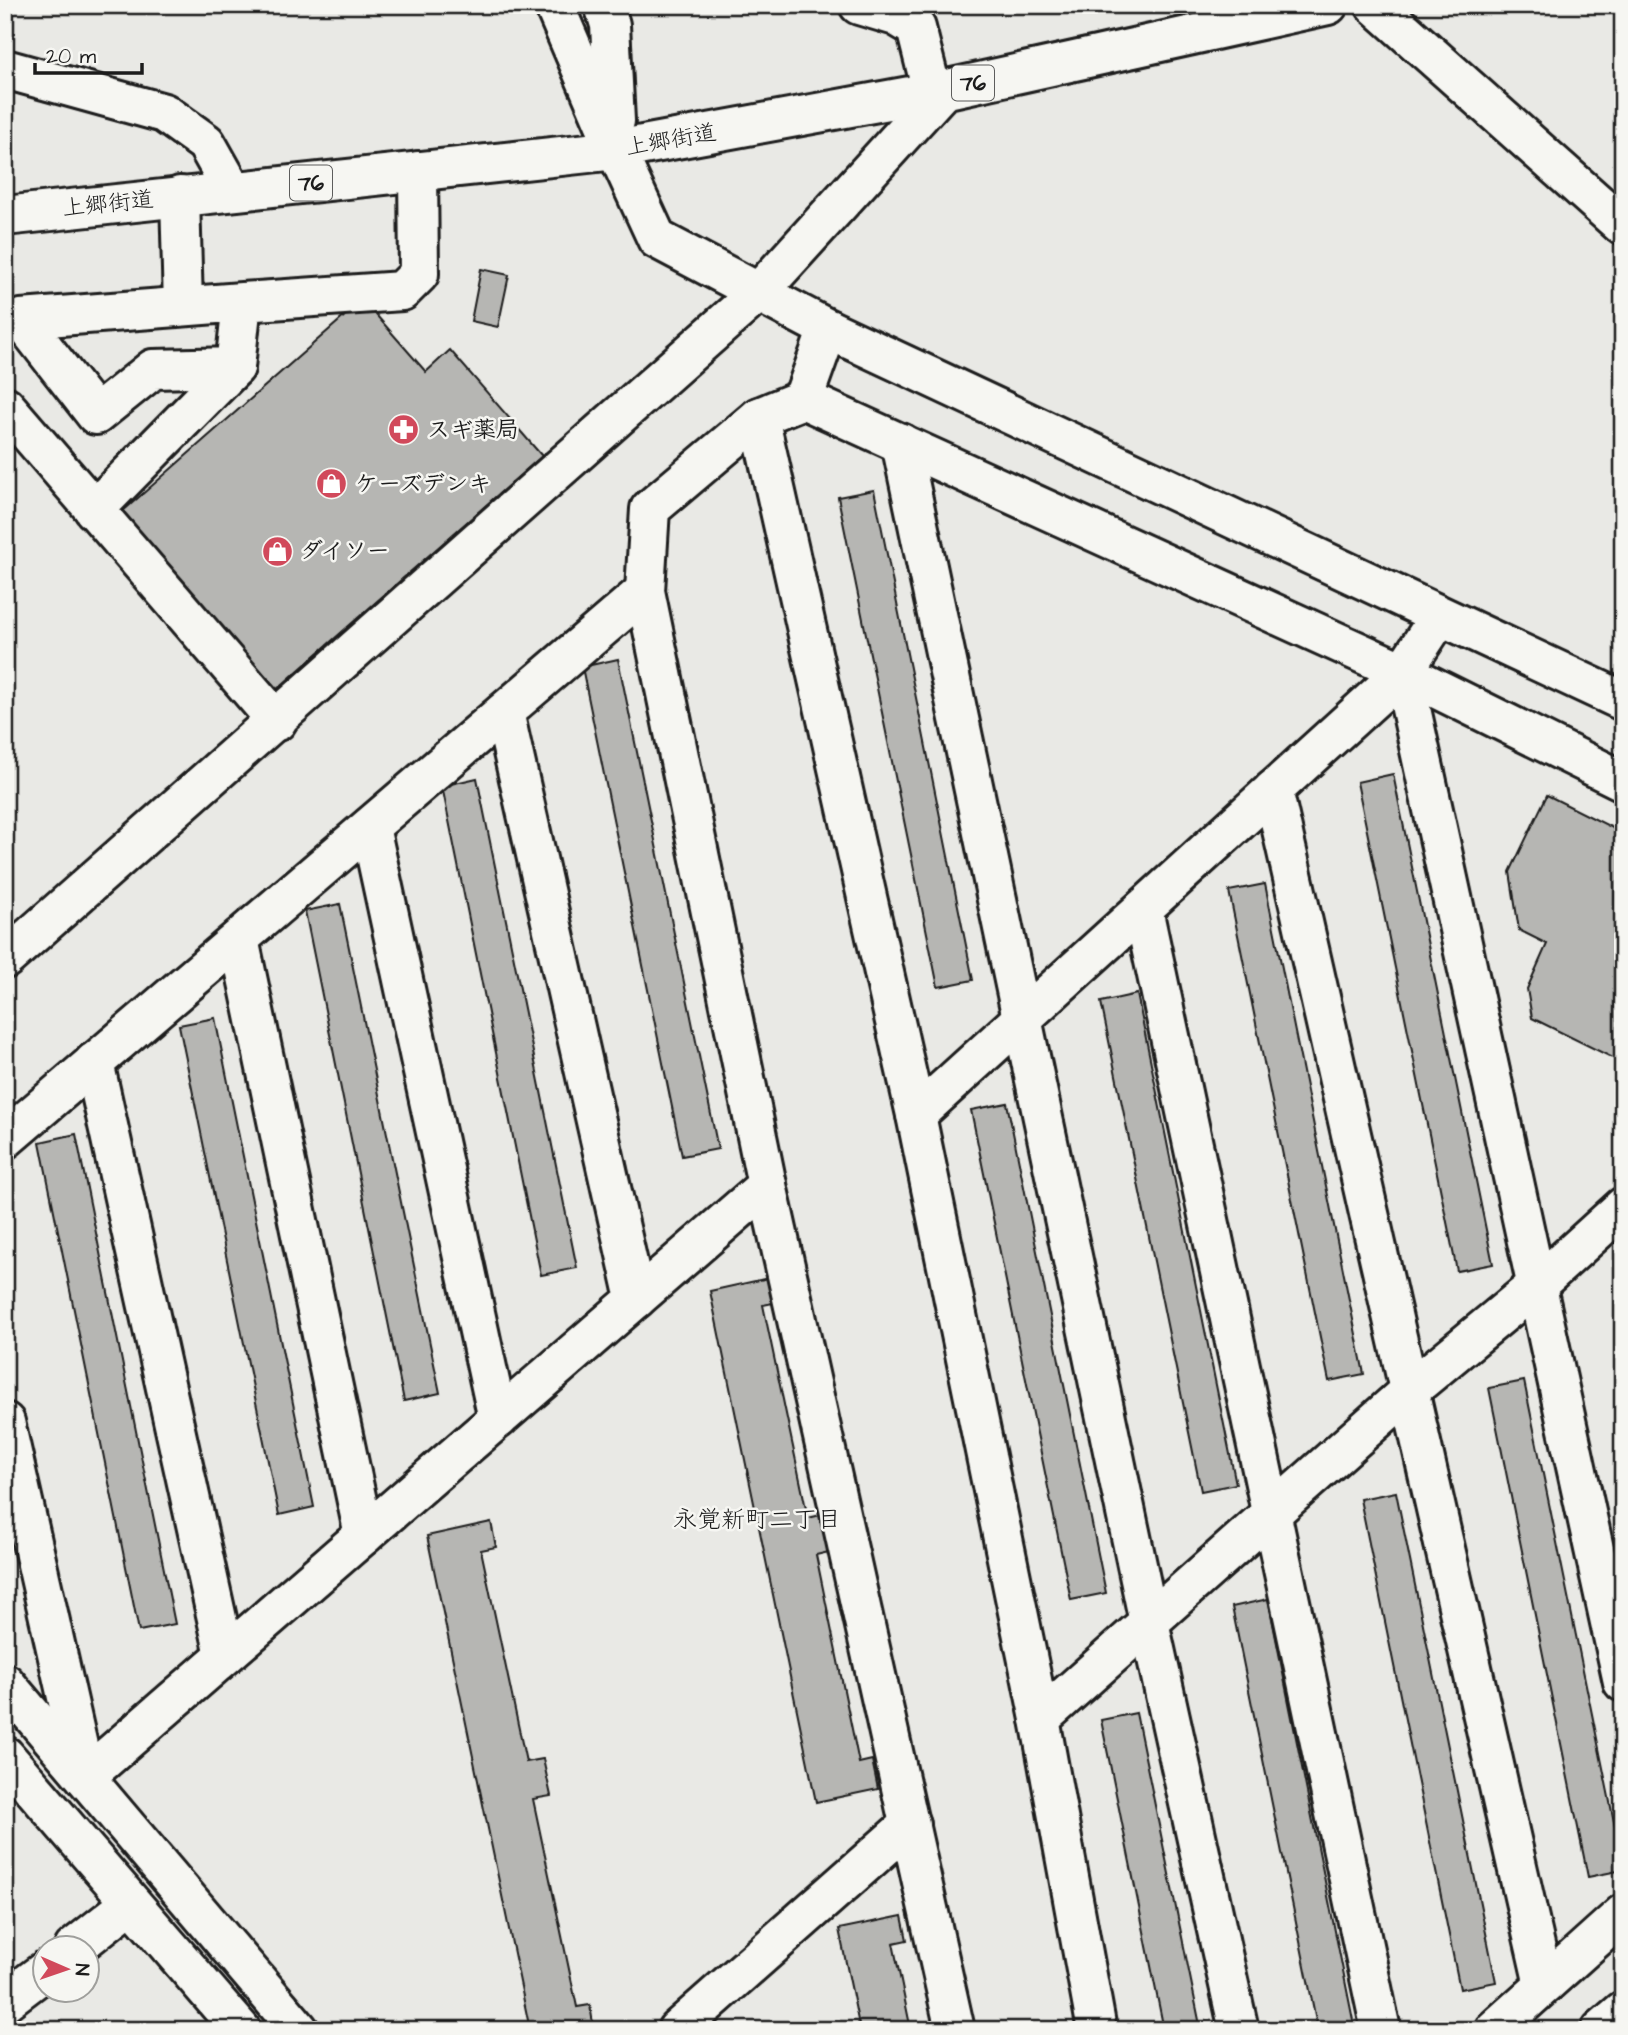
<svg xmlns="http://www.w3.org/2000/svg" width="1628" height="2035" viewBox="0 0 1628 2035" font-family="'Architects Daughter','Klee One',sans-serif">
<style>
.building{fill:#b6b6b3;stroke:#1c1c1c;stroke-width:2}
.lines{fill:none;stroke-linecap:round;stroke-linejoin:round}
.minor-casing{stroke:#1c1c1c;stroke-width:44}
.major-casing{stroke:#1c1c1c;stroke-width:44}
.highway-casing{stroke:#1c1c1c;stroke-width:44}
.minor{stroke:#f6f6f2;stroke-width:38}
.major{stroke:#f6f6f2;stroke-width:38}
.highway{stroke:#f6f6f2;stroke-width:38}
.labels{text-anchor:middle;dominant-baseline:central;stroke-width:5;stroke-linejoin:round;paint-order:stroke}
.shield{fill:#f6f6f2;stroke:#5d5d5c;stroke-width:2}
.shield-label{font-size:21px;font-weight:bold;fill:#1c1c1c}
.street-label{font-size:23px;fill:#1c1c1c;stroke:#f6f6f2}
.poi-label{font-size:23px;font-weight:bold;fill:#1c1c1c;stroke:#f6f6f2;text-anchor:start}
.neighbourhood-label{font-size:24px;fill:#1c1c1c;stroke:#f6f6f2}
</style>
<rect width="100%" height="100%" fill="#e9e9e5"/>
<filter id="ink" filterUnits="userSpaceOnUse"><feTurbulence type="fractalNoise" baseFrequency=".0143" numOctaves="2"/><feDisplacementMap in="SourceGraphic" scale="14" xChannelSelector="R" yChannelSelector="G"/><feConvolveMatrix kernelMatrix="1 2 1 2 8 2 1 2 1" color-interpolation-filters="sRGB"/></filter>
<g filter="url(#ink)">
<g class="building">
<polygon points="481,269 509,275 498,327 471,321"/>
<polygon points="363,300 426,372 450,350 542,456 276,690 122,512"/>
<polygon points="874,490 973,980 938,987 838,497"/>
<polygon points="618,659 718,1149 682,1156 582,667"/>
<polygon points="1393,774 1493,1264 1457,1271 1357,782"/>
<polygon points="477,778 577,1268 541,1275 442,786"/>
<polygon points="1547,795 1623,833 1623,1063 1532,1018 1527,989 1547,944 1519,930 1510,872"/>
<polygon points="1265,884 1364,1374 1329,1381 1229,891"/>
<polygon points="340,904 440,1393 404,1401 305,911"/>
<polygon points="1137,994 1236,1484 1201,1491 1101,1002"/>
<polygon points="215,1018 314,1507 279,1515 179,1025"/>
<polygon points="1007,1103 1106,1593 1071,1600 971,1110"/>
<polygon points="76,1134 175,1624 139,1631 40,1142"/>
<polygon points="773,1277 778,1302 763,1305 808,1518 825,1514 833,1551 816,1555 859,1763 872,1760 878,1789 816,1802 710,1291"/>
<polygon points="1524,1381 1623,1866 1623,1870 1588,1877 1489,1388"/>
<polygon points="1396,1492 1496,1982 1460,1989 1360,1499"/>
<polygon points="491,1522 496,1547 481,1550 526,1762 543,1759 551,1796 533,1799 577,2007 590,2005 594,2030 530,2030 427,1536"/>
<polygon points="1268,1599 1355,2030 1318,2030 1232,1607"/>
<polygon points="1136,1713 1201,2030 1164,2030 1101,1720"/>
<polygon points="902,1916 907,1940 893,1943 911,2030 860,2030 839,1929"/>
</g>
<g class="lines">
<defs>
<g id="minor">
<polyline points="859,5 896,16 916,28 932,92"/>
<polyline points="1375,5 1623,226"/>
<polyline points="5,69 164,113 206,143 233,191"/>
<polyline points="616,150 657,239 828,329 1623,701"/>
<polyline points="180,196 183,306"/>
<polyline points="242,302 21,319 96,415 153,369 235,367 242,302 402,291 419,274 418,171"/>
<polyline points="803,399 828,329"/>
<polyline points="5,406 277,721"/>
<polyline points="759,417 650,509 645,591 767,1185 955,2030"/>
<polyline points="901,443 1149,1622 1239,2030"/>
<polyline points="94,510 235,367"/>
<polyline points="1403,672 1623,1682"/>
<polyline points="504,712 636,1299"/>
<polyline points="1273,790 1544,1985"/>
<polyline points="370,827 498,1419"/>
<polyline points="1143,909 1381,2030"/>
<polyline points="239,939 364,1535"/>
<polyline points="5,959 759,292 943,90"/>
<polyline points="94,1062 225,1655"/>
<polyline points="916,1115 1403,672 1439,617"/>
<polyline points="5,1139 645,591"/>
<polyline points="5,1422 85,1777 767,1185"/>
<polyline points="5,1683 299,2030"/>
<polyline points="1040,1719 1410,1390 1536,1286 1623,1207"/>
<polyline points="5,1756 241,2030"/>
<polyline points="74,1948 131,1903"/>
<polyline points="5,2001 46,1970"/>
<polyline points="677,2030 910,1824"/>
<polyline points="1097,2030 1040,1719 916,1115 759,417 803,399 1403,672 1623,781"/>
<polyline points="1494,2030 1623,1914"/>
<polyline points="1601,2030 1623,2011"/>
</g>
<polyline id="major" points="5,216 616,150 943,90 1328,5"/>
<g id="highway">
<polyline points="554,5 616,150"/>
<polyline points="604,5 610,25 615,121"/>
</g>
</defs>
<use href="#minor" class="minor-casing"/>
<use href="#major" class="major-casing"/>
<use href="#highway" class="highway-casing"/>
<use href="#minor" class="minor"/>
<use href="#major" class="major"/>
<use href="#highway" class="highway"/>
</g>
</g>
<defs>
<symbol id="pharmacy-disc" viewBox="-11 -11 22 22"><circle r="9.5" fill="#d1495b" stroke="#f6f6f2"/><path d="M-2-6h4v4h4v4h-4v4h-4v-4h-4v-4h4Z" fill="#fff"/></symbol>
<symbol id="shop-disc" viewBox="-11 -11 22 22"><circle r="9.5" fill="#d1495b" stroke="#f6f6f2"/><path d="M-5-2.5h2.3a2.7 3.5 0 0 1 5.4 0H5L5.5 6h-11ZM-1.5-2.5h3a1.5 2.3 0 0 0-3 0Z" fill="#fff"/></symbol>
</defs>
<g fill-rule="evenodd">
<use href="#pharmacy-disc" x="386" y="412" width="35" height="35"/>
<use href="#shop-disc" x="314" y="466" width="35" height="35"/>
<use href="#shop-disc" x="260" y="534" width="35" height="35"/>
</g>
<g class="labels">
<g class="shield">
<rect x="952" y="65.5" width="42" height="35" rx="5"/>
<rect x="290" y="165.5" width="42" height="35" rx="5"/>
</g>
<g class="shield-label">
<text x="973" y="83">76</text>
<text x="311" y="183">76</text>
</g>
<g class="street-label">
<text transform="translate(671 140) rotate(-10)">上郷街道</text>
<text transform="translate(108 204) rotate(-6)">上郷街道</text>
</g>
<g class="poi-label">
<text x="427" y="430">スギ薬局</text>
<text x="355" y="484">ケーズデンキ</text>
<text x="300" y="551">ダイソー</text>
</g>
<g class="neighbourhood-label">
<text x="757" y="1520">永覚新町二丁目</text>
</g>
</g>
<rect width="1628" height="2035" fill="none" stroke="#f6f6f2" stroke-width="28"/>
<rect x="14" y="14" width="1600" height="2007" fill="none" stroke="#1c1c1c" stroke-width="2.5" filter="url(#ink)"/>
<g transform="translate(66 1969) rotate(92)"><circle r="33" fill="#f6f6f2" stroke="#9f9f9c" stroke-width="2"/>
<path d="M0-5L12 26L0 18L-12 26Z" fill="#d1495b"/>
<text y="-10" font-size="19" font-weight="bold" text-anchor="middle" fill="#1c1c1c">N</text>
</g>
<path d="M35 63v10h107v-10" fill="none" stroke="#1c1c1c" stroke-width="3.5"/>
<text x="46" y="63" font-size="21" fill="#1c1c1c" stroke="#f6f6f2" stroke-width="5" paint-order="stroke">20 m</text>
</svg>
